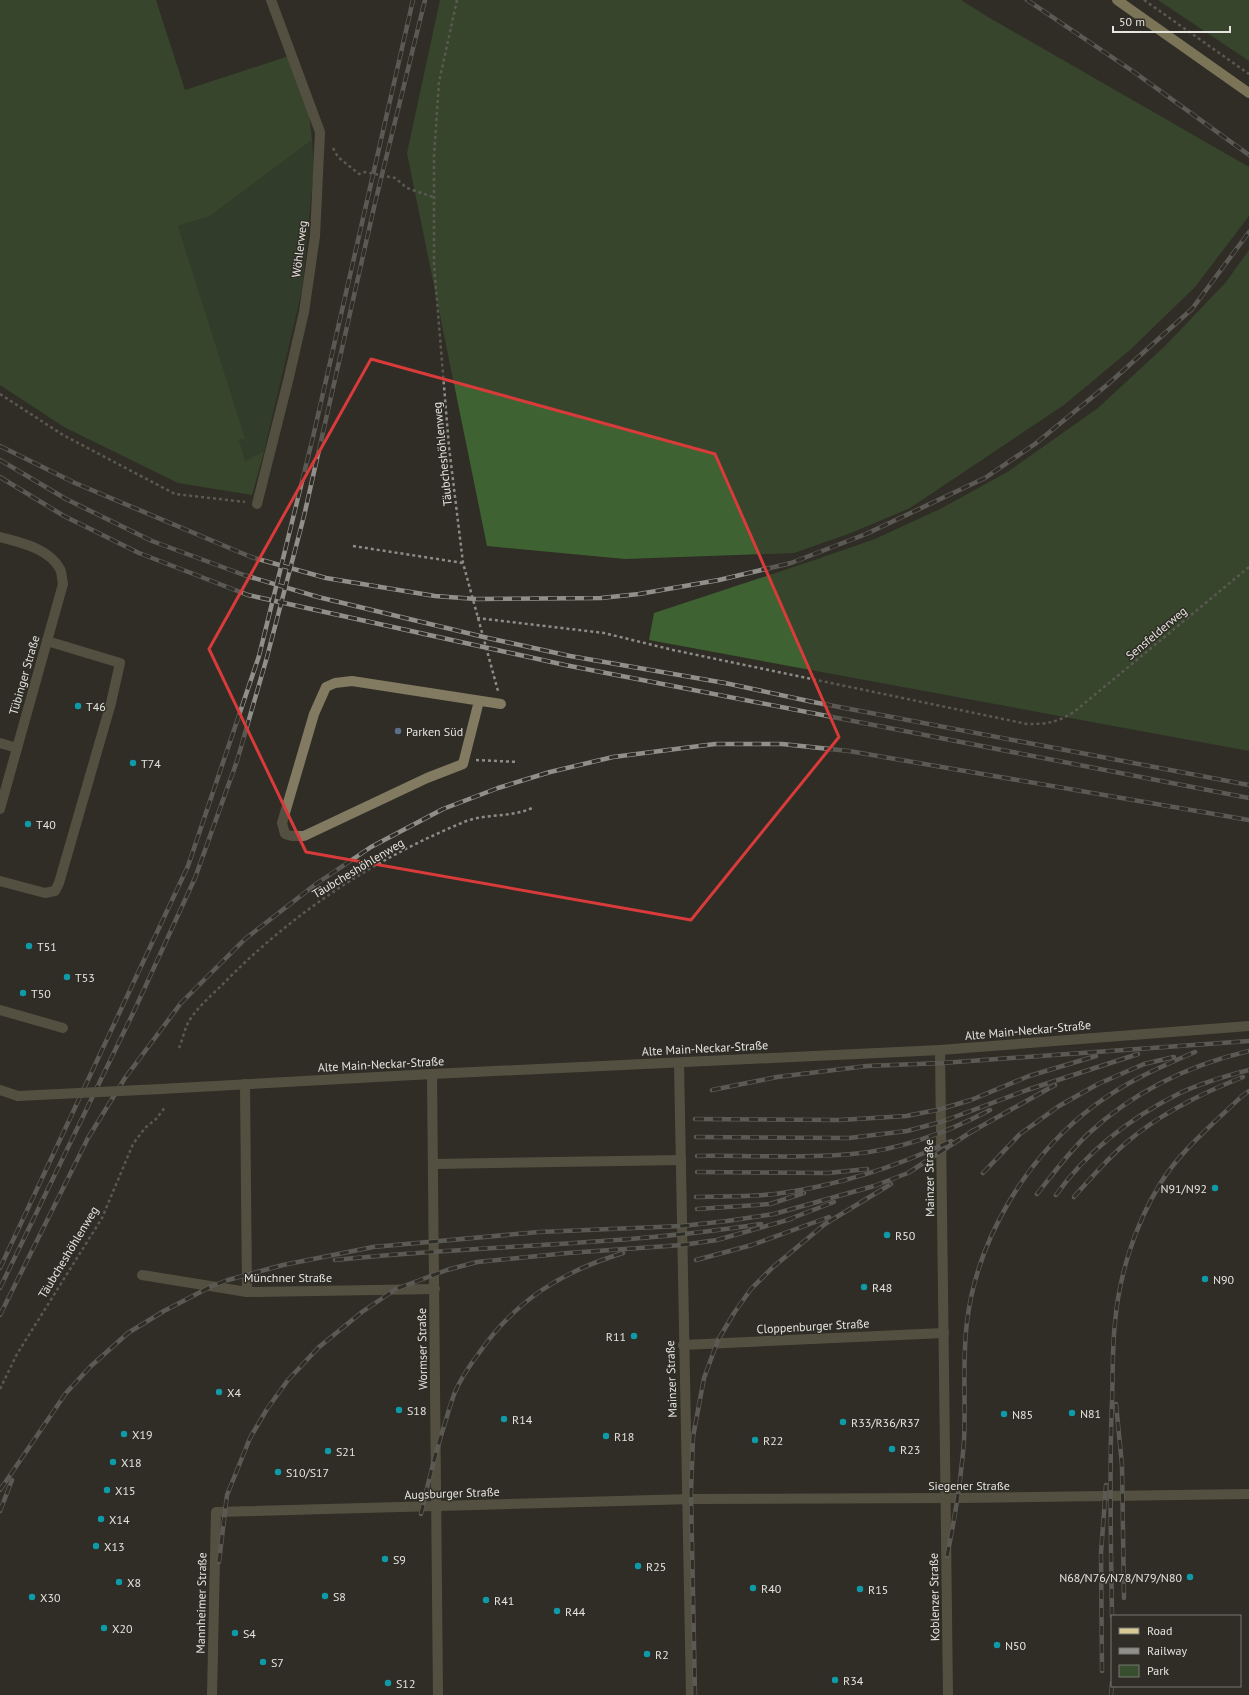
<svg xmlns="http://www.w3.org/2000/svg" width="1249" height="1695" viewBox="0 0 1249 1695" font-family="'PT Sans',sans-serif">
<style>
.green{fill:#374f2f}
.forest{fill:#3f6232}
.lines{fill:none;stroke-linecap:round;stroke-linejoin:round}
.path{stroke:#8e8c86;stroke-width:2.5;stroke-dasharray:3 3;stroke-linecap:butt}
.minor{stroke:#827b62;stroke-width:10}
.major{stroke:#d9c993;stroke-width:10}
.rail-casing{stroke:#908f89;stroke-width:4.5}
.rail{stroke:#2f2d26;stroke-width:3;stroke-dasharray:9;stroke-linecap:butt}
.minor-bridge{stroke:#827b62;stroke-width:10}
.marked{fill:none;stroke:#d83b3a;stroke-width:3;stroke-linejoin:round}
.culture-dot{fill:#0f9aa8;stroke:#2f2d26;stroke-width:1.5}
.service-dot{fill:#5c6f8a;stroke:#2f2d26;stroke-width:1.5}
.labels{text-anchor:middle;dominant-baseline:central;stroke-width:3;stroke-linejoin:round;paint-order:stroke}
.street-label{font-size:12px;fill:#e5e4df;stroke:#2f2d26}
.poi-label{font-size:12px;fill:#e5e4df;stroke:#2f2d26;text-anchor:start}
</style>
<rect width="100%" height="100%" fill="#2f2d26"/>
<polygon class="green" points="312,140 314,167 302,290 264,452 245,462 239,440 244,439 178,226 210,216"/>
<g class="forest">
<polygon points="0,0 156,0 185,90 292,55 307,96 312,140 210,216 178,226 245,439 239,440 245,461 264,452 252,495 178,483 64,427 0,385"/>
<polygon points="440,0 961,0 988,17 1249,167 1249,216 1195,287 1130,350 1064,405 910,508 851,533 794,553 625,559 487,546 407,153"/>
<polygon points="1158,0 1249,0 1249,61"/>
<polygon points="1249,250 1249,751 649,640 654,613 800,565 875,539 942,508 1009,471 1098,408 1166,345 1226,282"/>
</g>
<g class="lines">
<g class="path">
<polyline points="457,0 439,82 434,156 434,264 449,447 463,563 498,691"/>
<polyline points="1144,0 1249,74"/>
<polyline points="333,148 338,157 359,174 365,172 395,178 407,188 433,197"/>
<polyline points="0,394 63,435 175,494 245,502"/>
<polyline points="353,546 463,563"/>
<path d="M477 618 604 633 673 650 1027 724C1048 724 1055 723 1074 712L1249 567"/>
<polyline points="476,760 518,762"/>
<path d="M179 1048C182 1041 184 1032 187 1025 194 1010 211 996 223 984 291 914 374 859 464 822 486 813 511 818 532 808"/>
<polyline points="0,1389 17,1354 102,1218 133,1144 145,1128 156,1119 166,1106"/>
</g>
<g class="minor">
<polyline points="257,504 289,377 304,312 315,236 320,132 271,0"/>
<path d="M0 537C21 543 49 548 60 569 62 573 62 580 63 584L0 809"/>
<polyline points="479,701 463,764 427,778 304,836 292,836 285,834 282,823 314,714 326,687 335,683 352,681 501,704"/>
<polyline points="0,743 17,748"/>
<polyline points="0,881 45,893 55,891 59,883 111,703 120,663 47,641"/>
<polyline points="0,1010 63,1028"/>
<polyline points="940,1050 948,1695"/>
<path d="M679 1063C682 1274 688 1484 691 1695"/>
<polyline points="432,1074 438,1695"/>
<polyline points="245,1084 247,1292"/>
<polyline points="161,1089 432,1074 940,1050 1249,1026"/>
<polyline points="0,1090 18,1096"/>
<polyline points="434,1164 681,1160"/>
<polyline points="142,1275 247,1292 435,1289"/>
<polyline points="683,1345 944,1333"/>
<polyline points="212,1695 216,1512 692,1499 958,1498 1249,1494"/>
</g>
<polyline class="major" points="1117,0 1249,93"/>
<defs>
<g id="rail">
<polyline points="1027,0 1134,72 1249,155"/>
<polyline points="0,446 75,483 251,557 326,578 435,596 476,599 601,598 639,594 719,580 791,563 866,534 985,478 1035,444 1107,385 1192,309 1249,232"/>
<polyline points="0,460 66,499 152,541 244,575 318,597 488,638 570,656 725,683 813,702 1249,785"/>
<polyline points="0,477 64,516 139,553 248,595 565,665 1249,798"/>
<polyline points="712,1090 777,1077 867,1066 942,1063 1249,1041"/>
<polyline points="695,1119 840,1120 906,1116 937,1110 971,1100 1029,1076 1096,1056"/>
<polyline points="971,1132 1055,1085"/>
<polyline points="696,1137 849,1138 907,1131 941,1122 1027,1090 1138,1054"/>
<path d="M697 1156C748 1155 801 1159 852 1154 900 1150 948 1132 990 1110"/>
<polyline points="697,1172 828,1173 867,1169"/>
<polyline points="983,1173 1020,1134 1059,1106 1098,1084 1144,1064 1174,1057"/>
<path d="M1037 1194C1053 1174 1069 1152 1088 1134 1133 1092 1190 1065 1249 1051"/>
<path d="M1056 1195C1087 1151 1132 1117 1180 1093 1202 1083 1226 1076 1249 1070"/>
<path d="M696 1197C722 1196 749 1197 775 1194 836 1186 896 1167 951 1141"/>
<path d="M1074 1197C1091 1178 1107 1159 1127 1142 1160 1114 1202 1093 1243 1077"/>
<polyline points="697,1209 770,1204 804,1193"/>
<polyline points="787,1220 834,1202"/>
<path d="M335 1260C476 1245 620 1246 761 1224"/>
<polyline points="696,1260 752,1245 829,1217"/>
<polyline points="0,1268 188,866 259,656 313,437 413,0"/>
<polyline points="0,1288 135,1009 195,878 237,761 267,657 304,516 375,203 425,0"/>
<polyline points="0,1315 88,1138 125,1078 181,1003 245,939 316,884 371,847 443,809 498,788 550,772 613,757 715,744 782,744 849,751 1249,820"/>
<polyline points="1116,1404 1122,1465 1124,1598"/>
<polyline points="0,1490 66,1393 91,1366 128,1333 164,1311 212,1286 228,1280 283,1265 373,1247 539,1232 682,1226 727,1221 774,1214 874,1186 908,1173 974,1130"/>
<polyline points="0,1511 12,1480"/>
<path d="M421 1514C428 1483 435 1454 445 1423 448 1413 451 1402 455 1392 461 1378 470 1365 479 1353 516 1300 561 1272 623 1253"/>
<path d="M947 1556C955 1518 961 1480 964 1441 966 1401 962 1362 967 1322 977 1238 1028 1155 1095 1105 1126 1082 1160 1067 1195 1052"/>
<polyline points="219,1562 227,1495 250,1438 267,1409 288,1380 319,1347 362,1312 396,1289 447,1270 477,1262 568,1253 682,1245 717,1240 791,1219"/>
<path d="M1112 1616C1111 1545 1109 1473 1112 1402 1113 1376 1112 1349 1115 1323 1119 1275 1135 1225 1160 1184 1180 1151 1214 1123 1242 1096L1249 1091"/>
<polyline points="1102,1671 1101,1553 1106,1485"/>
<polyline points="695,1695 691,1493 693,1437 704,1378 718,1340 734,1313 751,1289 772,1268 825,1224 891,1184"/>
<polyline points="1111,1695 1112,1683"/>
</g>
</defs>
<use href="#rail" class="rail-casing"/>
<use href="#rail" class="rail"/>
<polyline class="minor-bridge" points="18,1096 161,1089"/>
</g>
<path d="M0 0H1249V1695H0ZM371 359 715 454 839 737 691 920 306 852 209 649Z" fill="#2f2d26" fill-opacity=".55" fill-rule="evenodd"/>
<path class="marked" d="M371 359 715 454 839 737 691 920 306 852 209 649Z"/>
<g class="culture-dot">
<circle cx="78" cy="706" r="4"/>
<circle cx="133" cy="763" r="4"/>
<circle cx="28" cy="824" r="4"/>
<circle cx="29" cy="946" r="4"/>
<circle cx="67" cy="977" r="4"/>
<circle cx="23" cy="993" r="4"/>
<circle cx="1215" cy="1188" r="4"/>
<circle cx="887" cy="1235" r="4"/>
<circle cx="1205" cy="1279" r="4"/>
<circle cx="864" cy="1287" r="4"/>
<circle cx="634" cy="1336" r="4"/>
<circle cx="219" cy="1392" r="4"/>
<circle cx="399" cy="1410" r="4"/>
<circle cx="1072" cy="1413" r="4"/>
<circle cx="1004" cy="1414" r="4"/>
<circle cx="504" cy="1419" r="4"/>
<circle cx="843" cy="1422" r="4"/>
<circle cx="124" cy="1434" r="4"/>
<circle cx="606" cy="1436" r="4"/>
<circle cx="755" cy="1440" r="4"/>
<circle cx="892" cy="1449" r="4"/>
<circle cx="328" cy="1451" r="4"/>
<circle cx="113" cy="1462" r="4"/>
<circle cx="278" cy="1472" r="4"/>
<circle cx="107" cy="1490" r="4"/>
<circle cx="101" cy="1519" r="4"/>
<circle cx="96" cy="1546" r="4"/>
<circle cx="385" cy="1559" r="4"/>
<circle cx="638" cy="1566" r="4"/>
<circle cx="1190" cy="1577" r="4"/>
<circle cx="119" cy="1582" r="4"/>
<circle cx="753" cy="1588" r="4"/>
<circle cx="860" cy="1589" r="4"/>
<circle cx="325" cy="1596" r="4"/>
<circle cx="32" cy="1597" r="4"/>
<circle cx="486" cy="1600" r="4"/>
<circle cx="557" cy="1611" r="4"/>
<circle cx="104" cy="1628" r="4"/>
<circle cx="235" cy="1633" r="4"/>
<circle cx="997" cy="1645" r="4"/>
<circle cx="647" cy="1654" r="4"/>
<circle cx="263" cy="1662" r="4"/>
<circle cx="835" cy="1680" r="4"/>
<circle cx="388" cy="1683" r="4"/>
</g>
<circle class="service-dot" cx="398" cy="731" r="4"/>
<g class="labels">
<g class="street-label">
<text transform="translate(299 249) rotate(-83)">Wöhlerweg</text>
<text transform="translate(442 454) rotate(-96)">Täubcheshöhlenweg</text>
<text transform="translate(1156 633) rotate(-40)">Sensfelderweg</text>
<text transform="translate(24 675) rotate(-74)">Tübinger Straße</text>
<text transform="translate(358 868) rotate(-31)">Täubcheshöhlenweg</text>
<text transform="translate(1028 1030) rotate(-5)">Alte Main-Neckar-Straße</text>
<text transform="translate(705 1048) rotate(-3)">Alte Main-Neckar-Straße</text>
<text transform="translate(381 1064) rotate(-3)">Alte Main-Neckar-Straße</text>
<text transform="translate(929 1178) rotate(-91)">Mainzer Straße</text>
<text transform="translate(68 1252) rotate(-59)">Täubcheshöhlenweg</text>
<text x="288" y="1277">Münchner Straße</text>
<text transform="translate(813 1326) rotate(-3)">Cloppenburger Straße</text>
<text transform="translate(422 1349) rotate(-91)">Wormser Straße</text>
<text transform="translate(671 1379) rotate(-92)">Mainzer Straße</text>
<text x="969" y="1485">Siegener Straße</text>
<text transform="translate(452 1493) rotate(-2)">Augsburger Straße</text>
<text transform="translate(934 1597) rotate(-91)">Koblenzer Straße</text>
<text transform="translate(201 1603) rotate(-89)">Mannheimer Straße</text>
</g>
<g class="poi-label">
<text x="86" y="706">T46</text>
<text x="406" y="731">Parken Süd</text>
<text x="141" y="763">T74</text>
<text x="36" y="824">T40</text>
<text x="37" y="946">T51</text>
<text x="75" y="977">T53</text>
<text x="31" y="993">T50</text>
<text x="1207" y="1188" text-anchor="end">N91/N92</text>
<text x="895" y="1235">R50</text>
<text x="1213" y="1279">N90</text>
<text x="872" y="1287">R48</text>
<text x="626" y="1336" text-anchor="end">R11</text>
<text x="227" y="1392">X4</text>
<text x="407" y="1410">S18</text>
<text x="1080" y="1413">N81</text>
<text x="1012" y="1414">N85</text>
<text x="512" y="1419">R14</text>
<text x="851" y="1422">R33/R36/R37</text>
<text x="132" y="1434">X19</text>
<text x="614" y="1436">R18</text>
<text x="763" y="1440">R22</text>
<text x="900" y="1449">R23</text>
<text x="336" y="1451">S21</text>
<text x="121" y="1462">X18</text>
<text x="286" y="1472">S10/S17</text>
<text x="115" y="1490">X15</text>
<text x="109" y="1519">X14</text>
<text x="104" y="1546">X13</text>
<text x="393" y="1559">S9</text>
<text x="646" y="1566">R25</text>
<text x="1182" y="1577" text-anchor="end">N68/N76/N78/N79/N80</text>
<text x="127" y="1582">X8</text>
<text x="761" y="1588">R40</text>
<text x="868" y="1589">R15</text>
<text x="333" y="1596">S8</text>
<text x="40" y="1597">X30</text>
<text x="494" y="1600">R41</text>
<text x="565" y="1611">R44</text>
<text x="112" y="1628">X20</text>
<text x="243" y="1633">S4</text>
<text x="1005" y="1645">N50</text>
<text x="655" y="1654">R2</text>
<text x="271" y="1662">S7</text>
<text x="843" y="1680">R34</text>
<text x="396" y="1683">S12</text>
</g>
</g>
<rect x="1111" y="1615" width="130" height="72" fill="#2f2d26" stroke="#787670"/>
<rect x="1119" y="1628" width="20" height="6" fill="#d9c993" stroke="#787670"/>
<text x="1147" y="1635" font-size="12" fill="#e5e4df">Road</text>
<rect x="1119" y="1648" width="20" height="6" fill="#908f89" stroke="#787670"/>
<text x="1147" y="1655" font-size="12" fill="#e5e4df">Railway</text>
<rect x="1119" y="1665" width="20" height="12" fill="#374f2f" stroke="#787670"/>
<text x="1147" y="1675" font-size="12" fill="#e5e4df">Park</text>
<path d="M1113 26v6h117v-6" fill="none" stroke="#e5e4df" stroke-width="2"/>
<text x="1119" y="26" font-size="12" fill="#e5e4df" stroke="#2f2d26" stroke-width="3" paint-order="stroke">50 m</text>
</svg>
